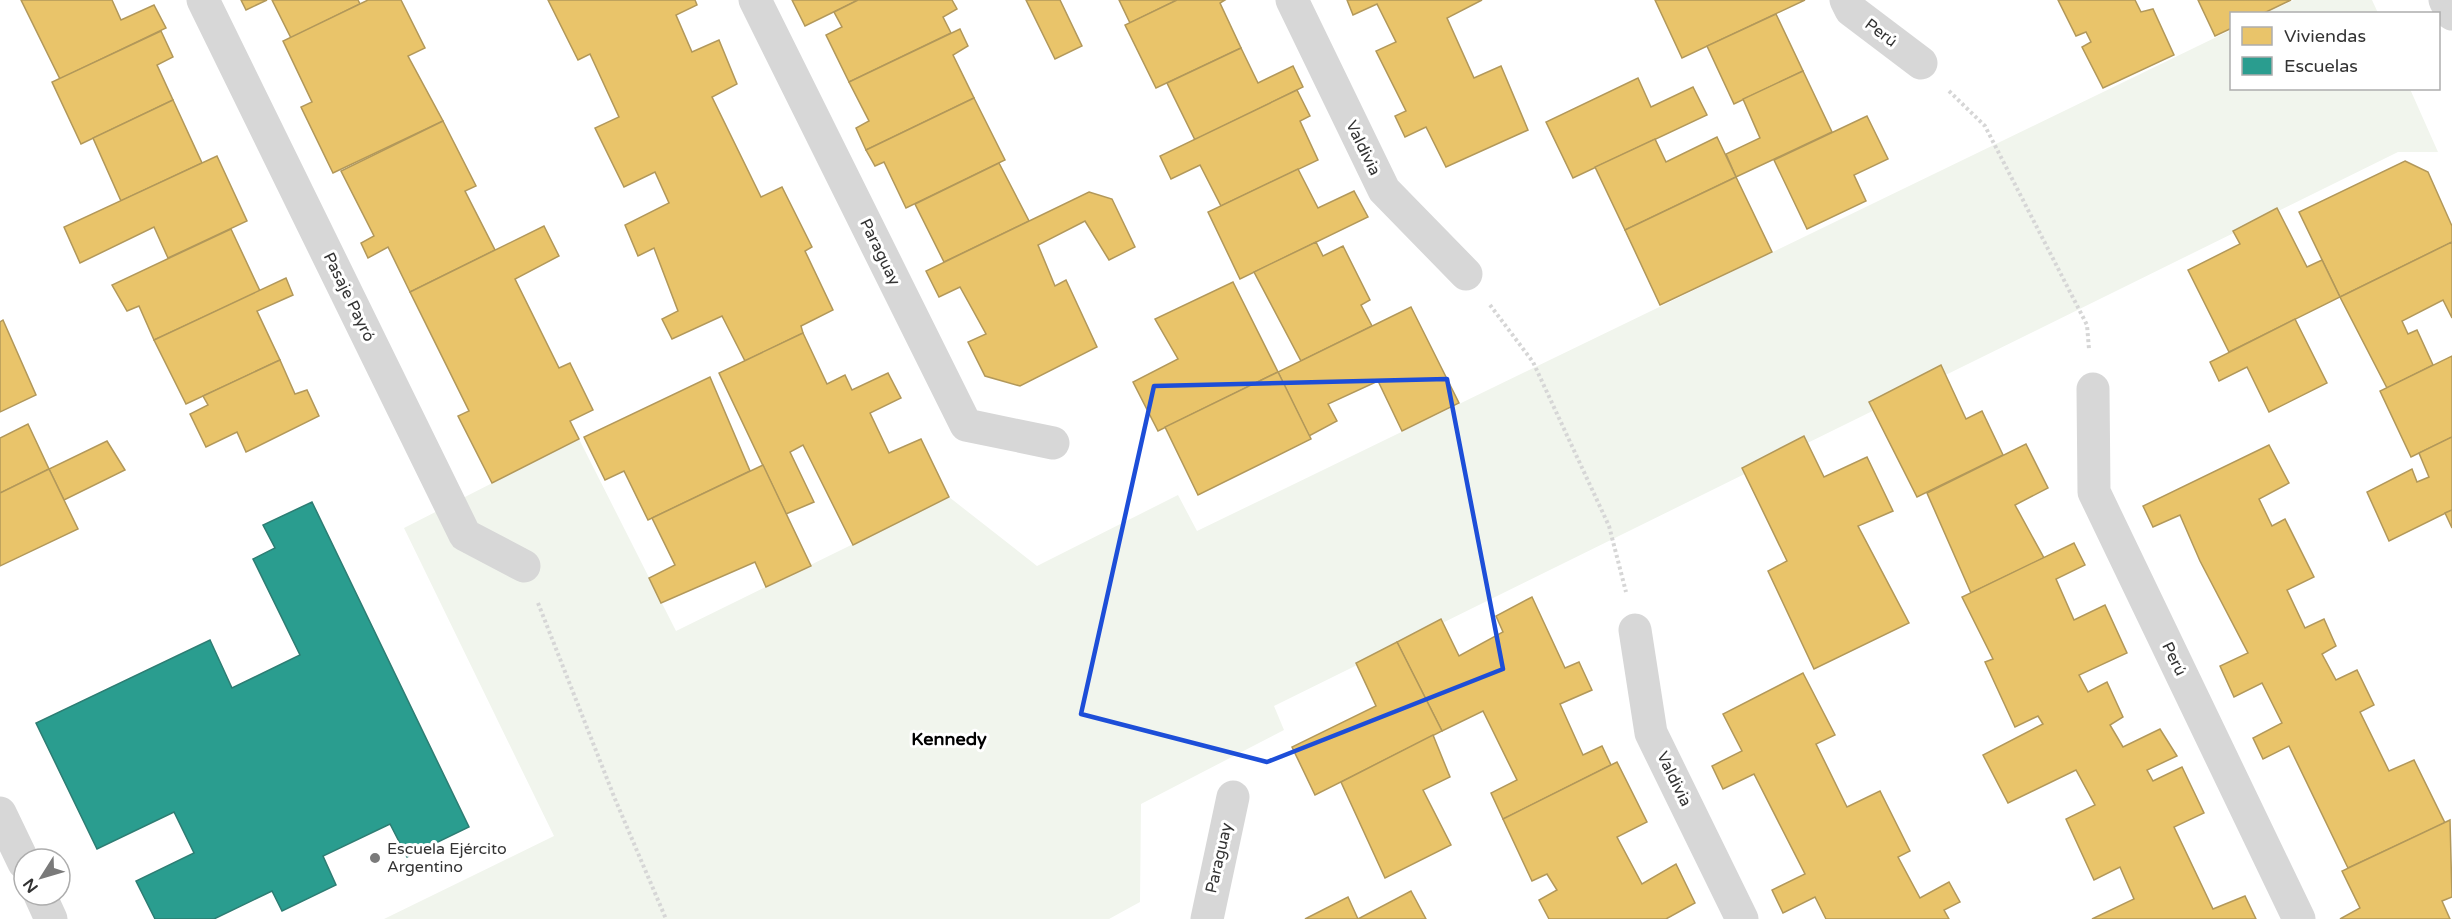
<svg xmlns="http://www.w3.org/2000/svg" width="2452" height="919" viewBox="0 0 2452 919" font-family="'Varela Round',sans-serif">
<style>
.green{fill:#f1f5ed}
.homes{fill:#e9c46a;stroke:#b2985a;stroke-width:1.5}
.schools{fill:#2a9d8f;stroke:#2d7d73;stroke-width:1.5}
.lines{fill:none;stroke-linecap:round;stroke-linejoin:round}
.path{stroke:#d6d6d6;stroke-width:4;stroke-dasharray:3 3;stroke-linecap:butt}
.minor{stroke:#d7d7d7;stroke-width:33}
.marked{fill:none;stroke:#1d4ed8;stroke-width:4.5;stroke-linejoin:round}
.poi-dot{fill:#7a7a7a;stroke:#fff;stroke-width:2}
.labels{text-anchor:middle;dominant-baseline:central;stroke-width:6;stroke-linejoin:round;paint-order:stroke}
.street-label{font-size:16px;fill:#333;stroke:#fff}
.poi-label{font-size:16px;fill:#333;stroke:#fff;text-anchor:start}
.neighbourhood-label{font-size:18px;font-weight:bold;fill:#000;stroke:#fff}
</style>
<rect width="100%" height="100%" fill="#fff"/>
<g class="green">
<polygon points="2294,0 2372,0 2378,13 2266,13"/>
<polygon points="2231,30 2232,88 2410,89 2438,152 2398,152 1274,706 1284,730 1141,804 1140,902 1109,919 384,919 554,836 404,528 579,439 676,631 949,497 1037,566 1178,495 1197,531"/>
</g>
<g class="homes">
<polygon points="21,0 112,0 121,20 154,5 166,28 60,79"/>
<polygon points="241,0 267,0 246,10"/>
<polygon points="272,0 358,0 360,4 291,38"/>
<polygon points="368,0 401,0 425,48 408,56 443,121 333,173 301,107 312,102 283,41"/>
<polygon points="548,0 695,0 697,5 676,15 692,52 719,40 737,84 712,97 761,197 782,187 812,247 805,251 833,310 801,326 803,333 745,361 722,316 672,339 662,319 678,311 654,248 638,256 625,225 669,203 655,172 624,187 595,128 619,117 590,54 578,60"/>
<polygon points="792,0 858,0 805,26"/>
<polygon points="858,0 952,0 957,9 943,17 951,33 849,82 826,35 842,27 834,12"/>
<polygon points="1026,0 1060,0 1082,46 1055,59"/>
<polygon points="1119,0 1177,0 1130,23"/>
<polygon points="1177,0 1225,0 1220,3 1241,48 1156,88 1125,25"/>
<polygon points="1347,0 1482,0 1447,18 1474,78 1501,66 1528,130 1446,167 1426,127 1405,137 1395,116 1406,111 1376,51 1396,42 1377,4 1353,15"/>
<polygon points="1655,0 1805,0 1682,58"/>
<polygon points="2058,0 2135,0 2141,12 2153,9 2174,55 2103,88 2082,47 2091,42 2086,32 2076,36"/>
<polygon points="2198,0 2291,0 2262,14 2232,14 2232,28 2215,36"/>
<polygon points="1776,14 1803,71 1734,104 1707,46"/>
<polygon points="960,29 968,46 953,55 974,98 866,150 856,128 869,121 849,82"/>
<polygon points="161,31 173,57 157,65 173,100 81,144 52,82"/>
<polygon points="1241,48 1258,83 1293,66 1303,87 1195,140 1167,83"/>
<polygon points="1803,71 1832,132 1736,177 1726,154 1760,138 1743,99"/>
<polygon points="1638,78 1651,107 1693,87 1707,115 1573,178 1546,122"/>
<polygon points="1297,90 1310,116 1300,121 1318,160 1221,206 1200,165 1171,179 1160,156"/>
<polygon points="974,98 1005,160 906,208 884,162 875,166 866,150"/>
<polygon points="173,100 202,163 121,201 93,138"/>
<polygon points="1867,116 1888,159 1854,175 1866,201 1807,229 1774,160"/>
<polygon points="443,121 476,186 465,191 495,250 410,292 388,247 368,258 361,243 374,236 341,171"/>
<polygon points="1717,137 1736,177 1625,230 1595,167 1655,139 1666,162"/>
<polygon points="217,156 247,221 168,258 154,227 80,263 64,227"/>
<polygon points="2405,161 2428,172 2452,226 2452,242 2340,297 2299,212"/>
<polygon points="999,163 1029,221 944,262 915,204"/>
<polygon points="1298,169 1318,208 1354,191 1368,217 1240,279 1208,212"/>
<polygon points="1736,177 1772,252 1660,305 1625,230"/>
<polygon points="1089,192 1112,199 1135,247 1109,260 1085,221 1038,245 1055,286 1066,280 1097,347 1020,386 985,376 968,342 986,334 960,287 939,297 926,271"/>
<polygon points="2277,208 2307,267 2322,260 2340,297 2229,352 2188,270 2240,244 2233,231"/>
<polygon points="544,226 559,256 515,279 559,368 570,363 593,410 570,421 579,439 492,483 458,416 469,411 410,292"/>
<polygon points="231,229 260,291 154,340 139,306 127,311 112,285"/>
<polygon points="1316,242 1323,256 1343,246 1370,300 1361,305 1372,326 1301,361 1254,272"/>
<polygon points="2452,242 2452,318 2443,300 2402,321 2408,334 2417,330 2433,365 2387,388 2340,297"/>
<polygon points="286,278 293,295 257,311 280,360 186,404 154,340"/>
<polygon points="1233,282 1278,372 1158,431 1133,382 1178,359 1155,319"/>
<polygon points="1411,307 1459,403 1402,431 1378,381 1328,404 1337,421 1309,436 1278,372"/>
<polygon points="2295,319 2327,383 2269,412 2247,367 2219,381 2210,362"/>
<polygon points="3,320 36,395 0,412 0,322"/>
<polygon points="803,333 827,384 845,375 852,390 888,373 901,398 870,413 889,453 921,439 949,497 853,545 803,445 790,452 814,502 786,514 719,373"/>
<polygon points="2452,356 2452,437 2411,457 2380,391"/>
<polygon points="280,360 295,394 307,390 319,416 246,452 237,432 206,447 190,414 208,405 203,396"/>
<polygon points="1941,365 1966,419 1982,411 2003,455 1917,497 1869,402"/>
<polygon points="1278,372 1311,439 1198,495 1165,427"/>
<polygon points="710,377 750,471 648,520 624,471 605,480 584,437"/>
<polygon points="28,424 49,469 0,493 0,438"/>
<polygon points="1804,436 1824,477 1867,457 1893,511 1858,526 1909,623 1814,669 1768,571 1787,561 1742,468"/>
<polygon points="2452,437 2452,510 2389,541 2367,492 2412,469 2417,482 2429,477 2419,453"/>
<polygon points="107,441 125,470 64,500 49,469"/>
<polygon points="2026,444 2048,488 2015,505 2044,558 1971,593 1927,493"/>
<polygon points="2269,445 2289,483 2259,499 2272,526 2285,519 2314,577 2287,590 2305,628 2324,619 2336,646 2322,654 2336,680 2357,670 2374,705 2360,712 2389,771 2414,760 2445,823 2348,868 2289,746 2263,759 2253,738 2282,723 2262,683 2234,697 2220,666 2248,653 2200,561 2180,515 2153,527 2143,506"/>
<polygon points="763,465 811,566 766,587 755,562 661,603 649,578 675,565 652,518"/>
<polygon points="49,469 78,529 0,566 0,493"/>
<polygon points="2452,510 2452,528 2445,513"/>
<polygon points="2074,543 2085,565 2056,579 2074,620 2105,605 2127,653 2079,675 2088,692 2107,682 2123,717 2110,725 2123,747 2160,729 2177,756 2147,770 2153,781 2182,767 2204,813 2174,827 2213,909 2245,896 2256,919 2092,919 2134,899 2120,867 2094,880 2066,819 2095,805 2076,770 2008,803 1983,755 2043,724 2038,716 2015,727 1985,662 1993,659 1962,597"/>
<polygon points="1532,597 1565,668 1579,662 1592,690 1560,704 1583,755 1602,746 1611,765 1503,819 1491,793 1517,780 1483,711 1442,731 1397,642 1441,619 1459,656 1503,632 1496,616"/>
<polygon points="1397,642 1442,731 1315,795 1292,747 1376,706 1356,663"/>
<polygon points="1803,673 1835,735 1816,744 1847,807 1880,791 1910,851 1898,857 1920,898 1949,882 1960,902 1944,910 1949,919 1826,919 1815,897 1783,913 1772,890 1805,874 1754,774 1723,789 1712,766 1742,751 1723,714"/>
<polygon points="1433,735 1450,777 1423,790 1451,845 1385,878 1341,782"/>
<polygon points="1617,762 1647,822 1617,837 1642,884 1676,864 1695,903 1666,919 1549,919 1539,900 1557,890 1547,874 1532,881 1503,819"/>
<polygon points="2450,820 2452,897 2442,901 2450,919 2340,919 2360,908 2342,871"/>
<polygon points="1411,891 1426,919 1305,919 1348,897 1358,919"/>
</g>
<polygon class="schools" points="312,502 469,827 407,857 390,824 323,856 336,885 282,911 272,891 214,919 155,919 136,881 194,853 174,812 97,849 36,723 210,640 232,688 300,655 253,559 275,548 263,525"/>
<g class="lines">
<g class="path">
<polyline points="1949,91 1985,126 2087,325 2089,349"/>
<polyline points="1490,305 1533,362 1609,526 1626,592"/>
<polyline points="538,603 615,799 666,919"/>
</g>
<g class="minor">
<polyline points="203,0 465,535 524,566"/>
<polyline points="755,0 966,425 1053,443"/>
<polyline points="1292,0 1384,190 1466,274"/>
<polyline points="1846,0 1851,10 1921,63"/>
<polyline points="2445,0 2452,14"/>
<polyline points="2093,389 2094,492 2299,919"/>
<polyline points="1635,630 1651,733 1742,919"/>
<polyline points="0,813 24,863"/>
<polyline points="40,895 51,919"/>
<polyline points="1207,919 1233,797"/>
</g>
</g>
<path class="marked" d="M1447 379 1503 669 1267 762 1081 714 1154 386Z"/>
<circle class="poi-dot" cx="375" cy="858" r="6"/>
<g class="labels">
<g class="street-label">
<text transform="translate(1881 33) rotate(37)">Perú</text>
<text transform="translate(1363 148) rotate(64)">Valdivia</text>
<text transform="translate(880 252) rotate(64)">Paraguay</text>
<text transform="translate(349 297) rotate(64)">Pasaje Payró</text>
<text transform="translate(2174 659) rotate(64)">Perú</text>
<text transform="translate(1674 779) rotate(64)">Valdivia</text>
<text transform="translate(1219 858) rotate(-77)">Paraguay</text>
</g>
<g class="poi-label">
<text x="387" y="849">Escuela Ejército<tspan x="387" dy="18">Argentino</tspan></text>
</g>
<g class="neighbourhood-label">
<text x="949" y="739">Kennedy</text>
</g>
</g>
<rect x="2230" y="12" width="210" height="78" fill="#ffffff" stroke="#adadad" stroke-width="1.5"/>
<rect x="2242" y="27" width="30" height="18" fill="#e9c46a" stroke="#adadad" stroke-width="1.5"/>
<text x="2284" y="42" font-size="18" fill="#333333">Viviendas</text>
<rect x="2242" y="57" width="30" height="18" fill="#2a9d8f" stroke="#adadad" stroke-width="1.5"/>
<text x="2284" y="72" font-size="18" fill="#333333">Escuelas</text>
<g transform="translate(42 877) rotate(233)"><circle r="28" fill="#ffffff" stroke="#adadad" stroke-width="1.5"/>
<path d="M0-4.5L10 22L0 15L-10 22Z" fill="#7a7a7a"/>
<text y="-9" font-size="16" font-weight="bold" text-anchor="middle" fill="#333333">N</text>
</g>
</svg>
